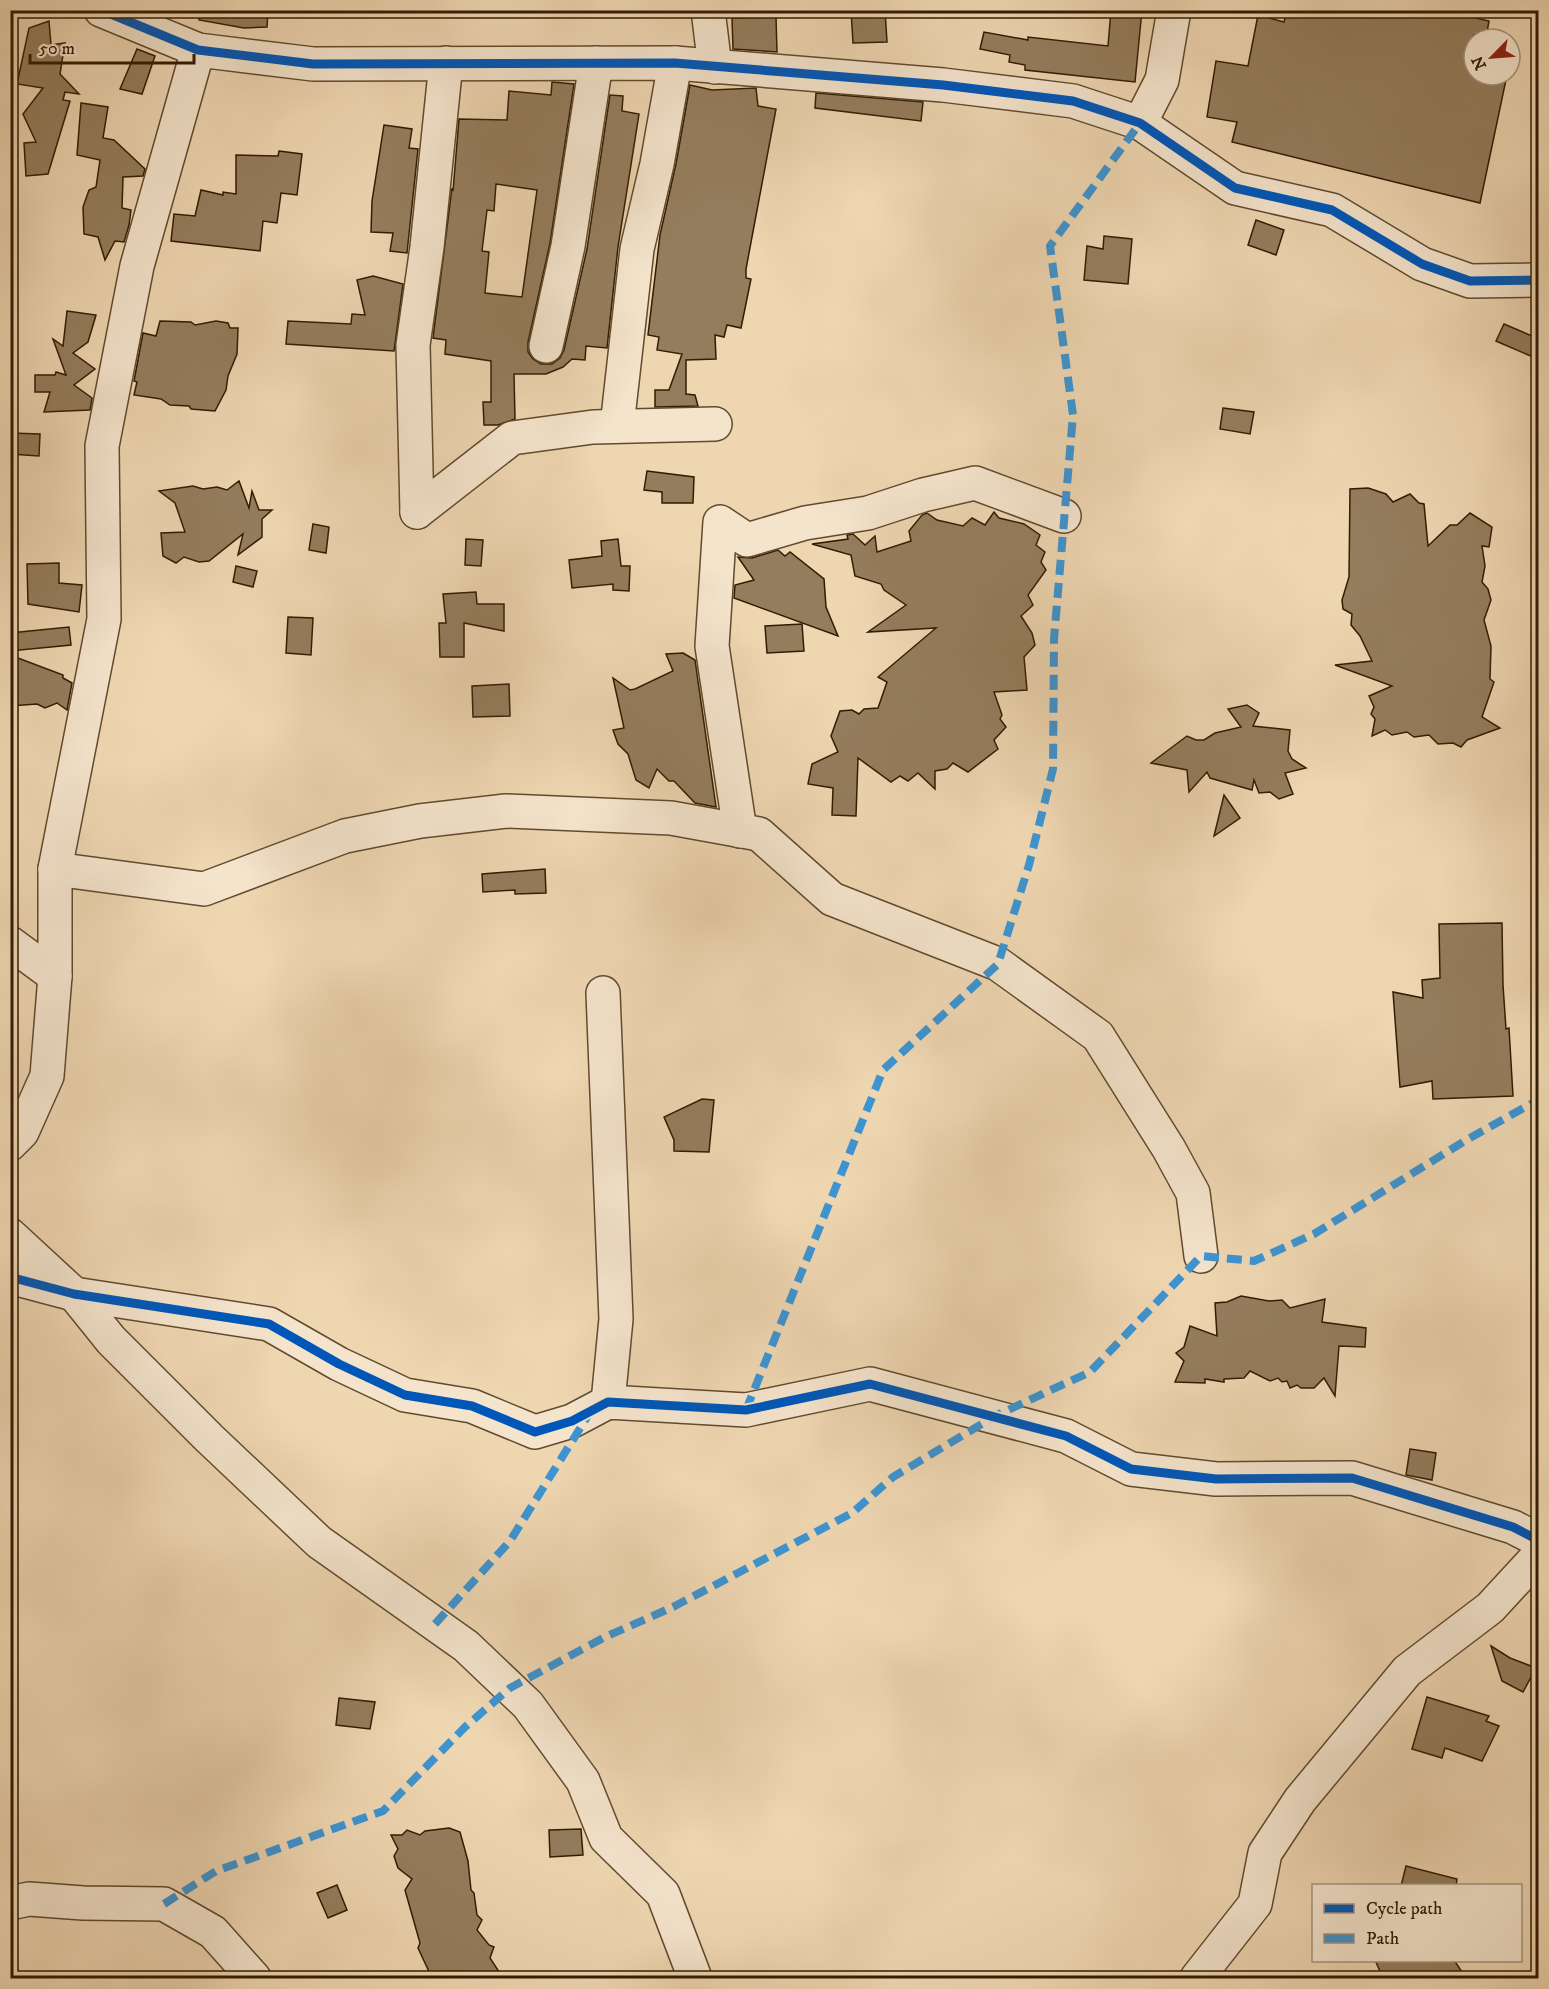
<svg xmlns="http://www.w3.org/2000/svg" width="1549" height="1989" viewBox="0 0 1549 1989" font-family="'IM FELL DW Pica',serif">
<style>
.building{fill:#947d5d;stroke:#321c02;stroke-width:1.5;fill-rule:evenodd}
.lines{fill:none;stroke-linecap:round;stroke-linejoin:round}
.minor-casing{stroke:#614a2e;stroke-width:36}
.minor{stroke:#f4e4cc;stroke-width:33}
.quiet{stroke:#3d94d1;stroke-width:8;stroke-dasharray:15 8;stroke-linecap:butt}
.cycleway-casing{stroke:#f4e4cc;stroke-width:13}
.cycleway{stroke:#0057b8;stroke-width:9}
</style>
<rect width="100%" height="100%" fill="#eed6b1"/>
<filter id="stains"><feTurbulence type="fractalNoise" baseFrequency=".00333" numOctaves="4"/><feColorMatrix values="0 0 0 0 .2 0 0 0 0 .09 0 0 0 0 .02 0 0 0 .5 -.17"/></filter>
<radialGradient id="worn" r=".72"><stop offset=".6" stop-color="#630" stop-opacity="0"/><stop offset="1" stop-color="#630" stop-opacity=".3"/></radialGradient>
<g class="building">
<polygon points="200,10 268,10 267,27 244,28 199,20"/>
<polygon points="851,10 885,10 887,42 853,43"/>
<polygon points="1111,10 1142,10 1135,82 1025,70 1025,65 1009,62 1010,55 980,49 984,32 1028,40 1028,37 1108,46"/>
<polygon points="1287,10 1370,10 1396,16 1397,10 1468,10 1467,16 1489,21 1486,38 1474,35 1474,75 1507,75 1480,203 1232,142 1237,122 1207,117 1216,61 1248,66 1258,15 1284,22"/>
<polygon points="776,17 777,52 733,49 732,18"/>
<polygon points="49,21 51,45 65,43 60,74 79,94 65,92 63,100 70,101 48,174 26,176 24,143 36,142 23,114 43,88 17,84 29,28"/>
<polygon points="137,49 155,56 142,94 120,89"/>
<path d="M552 82 574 84 550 243 528 342V352L533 359 541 364H552L560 358 564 350 587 249 610 95 623 96 622 111 639 114 618 247 607 348 586 346 585 360 572 359 563 367 546 374H514L515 419 498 425H484L483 402H491V361L445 354 446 340 433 338 452 188 453 191 459 119 507 120 509 91 551 95ZM496 184 537 190 522 297 485 293 489 252 482 251 487 210 494 211Z"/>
<polygon points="690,85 712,90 756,88 758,106 776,109 746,269 746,278 751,279 741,328 727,325 724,337 715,335 716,359 686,360 686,394 695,395 698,406 655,407 655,390 669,390 682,354 657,350 659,337 648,335 660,235 676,164"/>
<polygon points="816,93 923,102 921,121 815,108"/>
<polygon points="81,103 108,107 103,138 114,140 145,169 143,176 123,177 122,208 131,210 129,225 124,242 115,241 105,260 98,237 84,234 83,207 89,190 96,187 100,160 77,155"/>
<polygon points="384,125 412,129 409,148 418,149 407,253 390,251 393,233 371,232 372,201"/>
<polygon points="279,151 302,154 297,195 281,193 277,223 263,221 260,251 171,241 174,214 195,216 201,190 223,195 223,192 236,194 236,155 278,156"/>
<polygon points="1256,220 1284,230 1276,255 1248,245"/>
<polygon points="1104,236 1132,239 1128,284 1084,280 1087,246 1103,249"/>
<polygon points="373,276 403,284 394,351 286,344 288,321 351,324 352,314 365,315 357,280"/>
<polygon points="67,311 96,315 88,342 73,353 95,369 74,385 92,398 90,410 44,412 50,392 35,392 35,375 55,375 56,372 66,375 53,339 63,346"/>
<polygon points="160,321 191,322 195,325 216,321 228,323 230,328 238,328 237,354 228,376 226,390 215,411 191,409 189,406 170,405 161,399 134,395 137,382 134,381 143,333 156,336"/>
<polygon points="1504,324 1539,339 1533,357 1496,341"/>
<polygon points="1223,408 1254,412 1250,434 1220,429"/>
<polygon points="10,433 40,434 39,456 10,454"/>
<polygon points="647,471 694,477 693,503 662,503 662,492 644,490"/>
<polygon points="239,481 249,508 252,491 259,510 272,510 262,519 262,537 238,555 243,534 209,561 199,562 184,557 176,563 163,556 161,533 185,532 175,503 159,491 193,486 203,489 217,487 227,490"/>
<polygon points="1368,488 1386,494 1393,502 1410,494 1419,503 1424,504 1428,546 1450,525 1457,525 1470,513 1492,527 1489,547 1482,546 1485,566 1482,582 1488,589 1491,600 1484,620 1491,646 1490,679 1494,682 1482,717 1500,728 1467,740 1461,747 1453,743 1438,744 1429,735 1414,737 1407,732 1392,735 1385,730 1372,736 1375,719 1371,714 1374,707 1369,696 1392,686 1335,665 1372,661 1360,636 1351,625 1352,614 1343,609 1342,600 1349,577 1350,489"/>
<polygon points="994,512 999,518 1024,524 1040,535 1036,545 1045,552 1041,562 1046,570 1028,595 1033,605 1021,616 1032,633 1035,645 1024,657 1027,690 994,692 1002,715 1000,719 1006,727 994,740 998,749 968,772 953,763 947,769 935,771 935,789 918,773 908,781 900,776 891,782 858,758 856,816 832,815 833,788 808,784 812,764 838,752 831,736 840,711 852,710 859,714 864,709 878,708 887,682 878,677 936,628 868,632 906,605 884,590 881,584 855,576 851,555 812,544 848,539 847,535 853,534 865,545 875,536 877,552 911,541 909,531 922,515 927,513 937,520 963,526 972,518 985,525"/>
<polygon points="313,524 329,527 326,553 309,550"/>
<polygon points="466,539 483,540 481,566 465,565"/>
<polygon points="618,539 621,566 630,566 629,591 613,590 613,584 572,588 569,560 602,556 601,541"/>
<polygon points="778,550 785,556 790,552 824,579 826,607 838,636 734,598 735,585 754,580 738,557 752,558"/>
<polygon points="59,563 59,583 82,585 79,612 28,604 27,564"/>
<polygon points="236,566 257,571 253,587 233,582"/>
<polygon points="476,592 477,604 504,604 504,631 464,623 464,657 440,657 439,623 446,623 443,594"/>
<polygon points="288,617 313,618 311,655 286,653"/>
<polygon points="802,624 804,651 767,653 765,626"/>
<polygon points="69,627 71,645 10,651 10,633"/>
<polygon points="683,653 695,660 716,807 695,803 674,781 669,781 657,769 649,788 636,780 628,754 618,744 613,730 624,728 613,678 630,690 635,689 673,671 666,654"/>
<polygon points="10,655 63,675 63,678 72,683 67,710 57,703 45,708 37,704 10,706"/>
<polygon points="509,684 510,716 473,717 472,686"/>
<polygon points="1247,705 1259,713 1253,726 1290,730 1288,751 1292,759 1306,768 1285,773 1293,794 1279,799 1270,792 1259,793 1254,780 1252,790 1210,778 1207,772 1189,792 1187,770 1151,763 1187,736 1196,740 1204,740 1215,733 1241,727 1228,709"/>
<polygon points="1224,795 1240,818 1214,836"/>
<polygon points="545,869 546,893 515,894 515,890 483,892 482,874"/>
<polygon points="1502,923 1503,985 1506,1029 1509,1028 1513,1096 1433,1099 1432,1081 1400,1087 1393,992 1423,998 1422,980 1440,978 1439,924"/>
<polygon points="702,1099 714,1100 709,1152 674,1151 674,1140 664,1117"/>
<polygon points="1241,1296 1269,1301 1282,1300 1290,1308 1325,1299 1322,1322 1366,1328 1365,1347 1339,1346 1335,1396 1324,1378 1314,1388 1301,1388 1297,1385 1290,1388 1287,1381 1282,1382 1278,1378 1270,1381 1250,1371 1244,1378 1224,1379 1224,1382 1205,1379 1205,1383 1175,1382 1184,1361 1176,1353 1184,1347 1190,1326 1217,1336 1215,1303 1227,1302"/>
<polygon points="1410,1449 1436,1453 1432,1480 1406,1475"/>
<polygon points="1491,1646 1510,1658 1536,1668 1523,1692 1502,1681"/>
<polygon points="1427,1697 1489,1716 1486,1721 1499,1726 1482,1761 1445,1748 1442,1758 1412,1749"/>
<polygon points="339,1698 375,1702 370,1729 336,1725"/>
<polygon points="449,1828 460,1832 468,1861 471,1890 474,1893 477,1915 482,1920 477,1930 489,1945 494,1947 490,1958 503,1978 432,1978 418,1948 420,1943 405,1890 412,1879 398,1868 394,1856 398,1849 391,1835 402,1835 407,1830 420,1835 425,1831"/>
<polygon points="581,1829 583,1855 550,1857 549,1830"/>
<polygon points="1406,1866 1457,1879 1456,1886 1401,1886"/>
<polygon points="337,1885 347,1910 328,1918 317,1893"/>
<polygon points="1375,1960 1454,1960 1466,1978 1383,1978"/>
</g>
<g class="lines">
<defs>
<g id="minor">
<polyline points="101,10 198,50 313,64 675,63 943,85 1073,101 1140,123 1235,188 1332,210 1422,264 1470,281 1538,280"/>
<polyline points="708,10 715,67"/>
<polyline points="1140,123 1162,80 1174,10"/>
<polyline points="546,346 568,246 596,63"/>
<polyline points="617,426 637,249 657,164 675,63"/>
<polyline points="417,512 413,345 427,247 446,63"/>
<polyline points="417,512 512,438 593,427 715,424"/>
<polyline points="740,831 712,646 720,522 747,540 805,523 868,513 923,495 975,483 1064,516"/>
<polyline points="55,869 204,889 345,836 420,821 506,811 671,818 759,834 832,899 998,964 1098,1036 1169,1149 1193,1193 1201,1256"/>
<polyline points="10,943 55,976"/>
<polyline points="603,993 616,1319 608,1402"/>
<polyline points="10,1144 22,1132 47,1076 55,976 55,869 104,619 102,446 137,266 198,50"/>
<polyline points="10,1235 74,1294 111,1340 209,1438 319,1542 466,1646 528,1705 583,1781 606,1838 663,1894 695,1978"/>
<polyline points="10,1277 74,1294 269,1324 339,1364 405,1395 472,1406 535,1432 572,1421 608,1402 746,1410 870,1384 1066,1436 1131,1469 1216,1479 1352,1478 1513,1527 1538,1540"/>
<polyline points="10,1903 29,1899 83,1903 164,1904 213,1932 254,1978"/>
<polyline points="1197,1978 1255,1904 1265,1853 1300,1800 1407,1671 1490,1608 1538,1556"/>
</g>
</defs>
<use href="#minor" class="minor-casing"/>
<use href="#minor" class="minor"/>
<g class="quiet">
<polyline points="746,1410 883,1070 998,964 1029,865 1053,769 1054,639 1073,415 1050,246 1140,123"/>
<polyline points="435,1624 510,1541 589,1414"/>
<polyline points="164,1904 216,1871 383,1811 465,1727 510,1688 605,1637 673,1607 852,1513 893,1477 995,1416 1090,1372 1201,1256 1254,1261 1314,1234 1468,1139 1538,1100"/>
</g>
<defs>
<g id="cycleway">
<polyline points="101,10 198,50 313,64 675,63 943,85 1073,101 1140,123 1235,188 1332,210 1422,264 1470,281 1538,280"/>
<polyline points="10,1277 74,1294 269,1324 339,1364 405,1395 472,1406 535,1432 572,1421 608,1402 746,1410 870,1384 1066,1436 1131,1469 1216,1479 1352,1478 1513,1527 1538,1540"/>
</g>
</defs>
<use href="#cycleway" class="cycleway-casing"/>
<use href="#cycleway" class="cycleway"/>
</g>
<rect width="1549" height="1989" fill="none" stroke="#eed6b1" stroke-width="36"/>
<rect x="12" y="12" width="1525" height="1965" fill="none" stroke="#321c02" stroke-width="3"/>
<rect x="18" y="18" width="1513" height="1953" fill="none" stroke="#321c02" stroke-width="1.5"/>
<rect x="1312" y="1884" width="210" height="78" fill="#f4e4cc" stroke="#a6947b" stroke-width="1.5"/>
<rect x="1324" y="1904" width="30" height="9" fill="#0057b8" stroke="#a6947b" stroke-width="1.5"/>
<text x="1366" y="1914" font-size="18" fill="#321c02">Cycle path</text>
<rect x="1324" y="1934" width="30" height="9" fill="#3d94d1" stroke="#a6947b" stroke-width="1.5"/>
<text x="1366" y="1944" font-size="18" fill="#321c02">Path</text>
<g transform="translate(1492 57) rotate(245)"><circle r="28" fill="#f4e4cc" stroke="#a6947b" stroke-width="1.5"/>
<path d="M0-4.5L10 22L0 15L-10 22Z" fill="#8f2418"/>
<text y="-9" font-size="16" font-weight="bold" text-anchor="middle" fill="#321c02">N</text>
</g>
<path d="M30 54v9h164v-9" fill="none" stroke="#321c02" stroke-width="3"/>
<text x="39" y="54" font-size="18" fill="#321c02" stroke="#f4e4cc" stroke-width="4.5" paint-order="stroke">50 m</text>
<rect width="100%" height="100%" filter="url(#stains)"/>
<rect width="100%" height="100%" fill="url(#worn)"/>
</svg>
